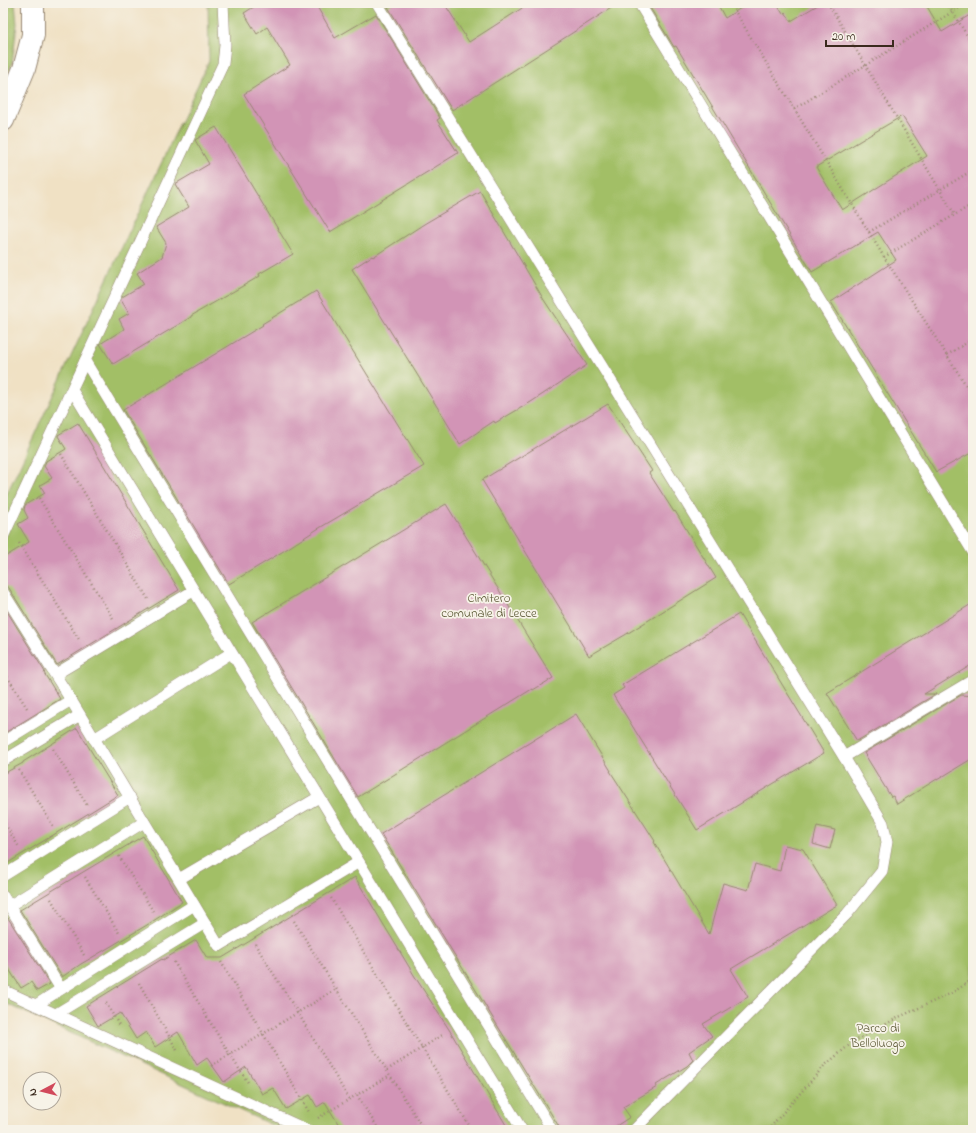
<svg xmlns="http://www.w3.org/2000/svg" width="976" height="1133" viewBox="0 0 976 1133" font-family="'Indie Flower',sans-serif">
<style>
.green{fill:#a2bf66;stroke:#6e7442}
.building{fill:#d294b6;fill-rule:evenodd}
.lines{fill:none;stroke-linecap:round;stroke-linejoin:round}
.lane-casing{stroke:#968671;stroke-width:12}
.secondary-casing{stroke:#968671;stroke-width:24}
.path{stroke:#968671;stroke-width:2.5;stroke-dasharray:1 3;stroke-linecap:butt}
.lane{stroke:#fff;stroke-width:11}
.secondary{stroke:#fff;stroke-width:22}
.labels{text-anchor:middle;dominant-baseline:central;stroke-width:3.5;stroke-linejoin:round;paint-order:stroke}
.park-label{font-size:13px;fill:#5a5734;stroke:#f7f3e8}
</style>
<rect width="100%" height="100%" fill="#f7f3e8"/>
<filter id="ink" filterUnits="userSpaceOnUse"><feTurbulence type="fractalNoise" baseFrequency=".025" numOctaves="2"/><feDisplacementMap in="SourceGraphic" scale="8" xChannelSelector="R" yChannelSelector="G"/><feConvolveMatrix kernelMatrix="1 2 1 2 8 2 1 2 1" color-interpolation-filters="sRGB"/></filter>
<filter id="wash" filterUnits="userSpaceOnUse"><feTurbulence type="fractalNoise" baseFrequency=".012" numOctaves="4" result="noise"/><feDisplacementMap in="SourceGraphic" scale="16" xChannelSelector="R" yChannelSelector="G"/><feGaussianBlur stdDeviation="0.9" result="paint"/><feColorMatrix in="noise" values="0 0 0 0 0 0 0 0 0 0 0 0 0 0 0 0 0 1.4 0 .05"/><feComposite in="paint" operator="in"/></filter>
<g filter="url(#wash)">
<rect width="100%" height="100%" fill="#f0e1c4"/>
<g class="green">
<polygon points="3,3 15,3 17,24 12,64 3,85"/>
<polygon points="208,3 973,3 973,1130 283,1130 3,1002 3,502 209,61"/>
</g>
<g id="blocks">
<g class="building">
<polygon points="260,3 315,3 335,38 376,14 440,118 437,120 458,153 330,232 244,94 290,65 267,27 257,34 244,13"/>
<polygon points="395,3 444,3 469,42 530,3 619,3 452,110 388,7"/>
<path d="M647 3H717L725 18 749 3H776L783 14 785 12 791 21 821 3H925L942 32 973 13V452L936 472 831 302 896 260 878 232 812 272 676 46 674 47ZM902 116 927 156 842 210 816 167Z"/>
<polygon points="216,127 293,254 259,274 260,276 191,316 191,317 113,364 100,344 124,329 119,319 129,313 121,300 122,297 144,284 137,273 162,257 166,243 156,227 189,207 175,184 209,164 195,140"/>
<polygon points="480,191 544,300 587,365 531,402 495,423 494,421 460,444 352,269 372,256 373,257 424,224"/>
<polygon points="316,291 397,423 424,466 316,530 282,552 229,584 123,410 263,325 262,324"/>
<polygon points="608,404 652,471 649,473 674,512 675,511 716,578 625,635 589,656 482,480"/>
<polygon points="78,423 179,590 57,665 9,588 3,585 3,558 29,542 18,524 28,518 24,510 25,505 45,493 40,485 52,478 44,466 46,461 66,449 58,436 58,435"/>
<polygon points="446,504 553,678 533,690 532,689 358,797 252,622"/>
<polygon points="973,603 973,664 924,694 936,694 857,741 827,693"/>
<polygon points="3,605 45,672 44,673 60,699 3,734"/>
<polygon points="739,614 824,753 697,830 613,695 624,688 622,685"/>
<polygon points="961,695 973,696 973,758 937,780 937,779 897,804 893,796 891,797 864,753"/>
<polygon points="576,714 611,771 610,771 655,841 654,842 709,934 723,883 748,890 755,864 780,871 785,845 803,849 837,905 731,969 748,997 703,1024 712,1036 689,1052 693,1060 687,1066 656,1085 657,1087 623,1107 630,1117 610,1130 561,1130 381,834"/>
<polygon points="77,728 118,795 3,866 3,774 23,763 23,762"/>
<polygon points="817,826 835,830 830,849 813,844"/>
<polygon points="143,836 182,902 147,925 81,964 62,977 20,910"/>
<polygon points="355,877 417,980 450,1031 509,1130 342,1130 325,1102 317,1107 310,1095 286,1109 273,1088 262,1094 246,1067 224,1082 207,1058 197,1065 178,1032 155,1047 146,1032 136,1039 120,1013 98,1026 86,1006 162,959 163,960 196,940 207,958 222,958"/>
<polygon points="8,918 50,984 37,991 31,982 21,988 3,960 3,921"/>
</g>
</g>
</g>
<g filter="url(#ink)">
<use href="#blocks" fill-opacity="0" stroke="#968671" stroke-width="1"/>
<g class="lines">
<defs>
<g id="lane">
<polyline points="377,3 844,757"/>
<polyline points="639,3 973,552"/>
<polyline points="85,361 552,1130"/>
<polyline points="72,390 522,1130"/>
<polyline points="3,537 223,64 225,45 223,3"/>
<polyline points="3,592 71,700 219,946 359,862"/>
<polyline points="56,674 193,591"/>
<polyline points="94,739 231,653"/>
<polyline points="3,742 71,700"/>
<polyline points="3,761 80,715"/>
<polyline points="3,876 130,797"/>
<polyline points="179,879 319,797"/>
<polyline points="3,896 61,989"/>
<polyline points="9,906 144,822"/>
<polyline points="3,990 307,1130"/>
<polyline points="36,1005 194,905"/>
<polyline points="56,1014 205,923"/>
<polyline points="634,1130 847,914 882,871 887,842 883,823 844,757 973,680"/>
</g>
<polyline id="secondary" points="3,120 24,69 33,35 33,3"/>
</defs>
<use href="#lane" class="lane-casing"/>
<use href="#secondary" class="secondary-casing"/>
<g class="path">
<polyline points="730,3 884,257 971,393 973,392"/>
<polyline points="828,3 955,215"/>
<polyline points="947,3 973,45"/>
<polyline points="794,109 967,3"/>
<polyline points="869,232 973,170"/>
<polyline points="884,257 973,204"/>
<polyline points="947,355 973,339"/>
<polyline points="61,454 148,599"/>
<polyline points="39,498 114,620"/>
<polyline points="19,543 80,641"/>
<polyline points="3,670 27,708"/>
<polyline points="53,749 87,805"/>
<polyline points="19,770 53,826"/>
<polyline points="3,821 19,847"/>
<polyline points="119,856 153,911"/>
<polyline points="85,877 119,933"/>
<polyline points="331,898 472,1130"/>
<polyline points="51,899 84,955"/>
<polyline points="294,921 424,1130"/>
<polyline points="255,944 298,1013 349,1099"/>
<polyline points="174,962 230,1055 249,1084"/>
<polyline points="221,962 309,1112"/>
<polyline points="139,983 178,1052"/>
<polyline points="106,1003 119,1025"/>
<polyline points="211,1066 336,989"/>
<polyline points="387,1070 444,1034"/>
<polyline points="357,1095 379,1130"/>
<polyline points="318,1118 390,1075"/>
<polyline points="768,1130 824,1066 853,1042 899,1017 952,993 973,979"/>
</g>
<use href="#lane" class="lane"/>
<use href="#secondary" class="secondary"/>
</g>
</g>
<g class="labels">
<g class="park-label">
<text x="489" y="598">Cimitero<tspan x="489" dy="15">comunale di Lecce</tspan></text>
<text x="878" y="1028">Parco di<tspan x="878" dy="15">Belloluogo</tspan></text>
</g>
</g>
<rect width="976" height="1133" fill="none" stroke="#f7f3e8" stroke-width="16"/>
<g transform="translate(42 1091) rotate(263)"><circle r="19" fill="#f7f3e8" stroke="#aca397"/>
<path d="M0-3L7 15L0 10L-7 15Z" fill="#d1495b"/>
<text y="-6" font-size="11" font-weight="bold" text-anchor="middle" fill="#3b2a1e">N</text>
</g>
<path d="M826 40v6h67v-6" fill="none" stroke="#3b2a1e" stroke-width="2"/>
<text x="832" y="40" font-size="12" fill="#3b2a1e" stroke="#f7f3e8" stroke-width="3" paint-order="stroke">20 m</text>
</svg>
